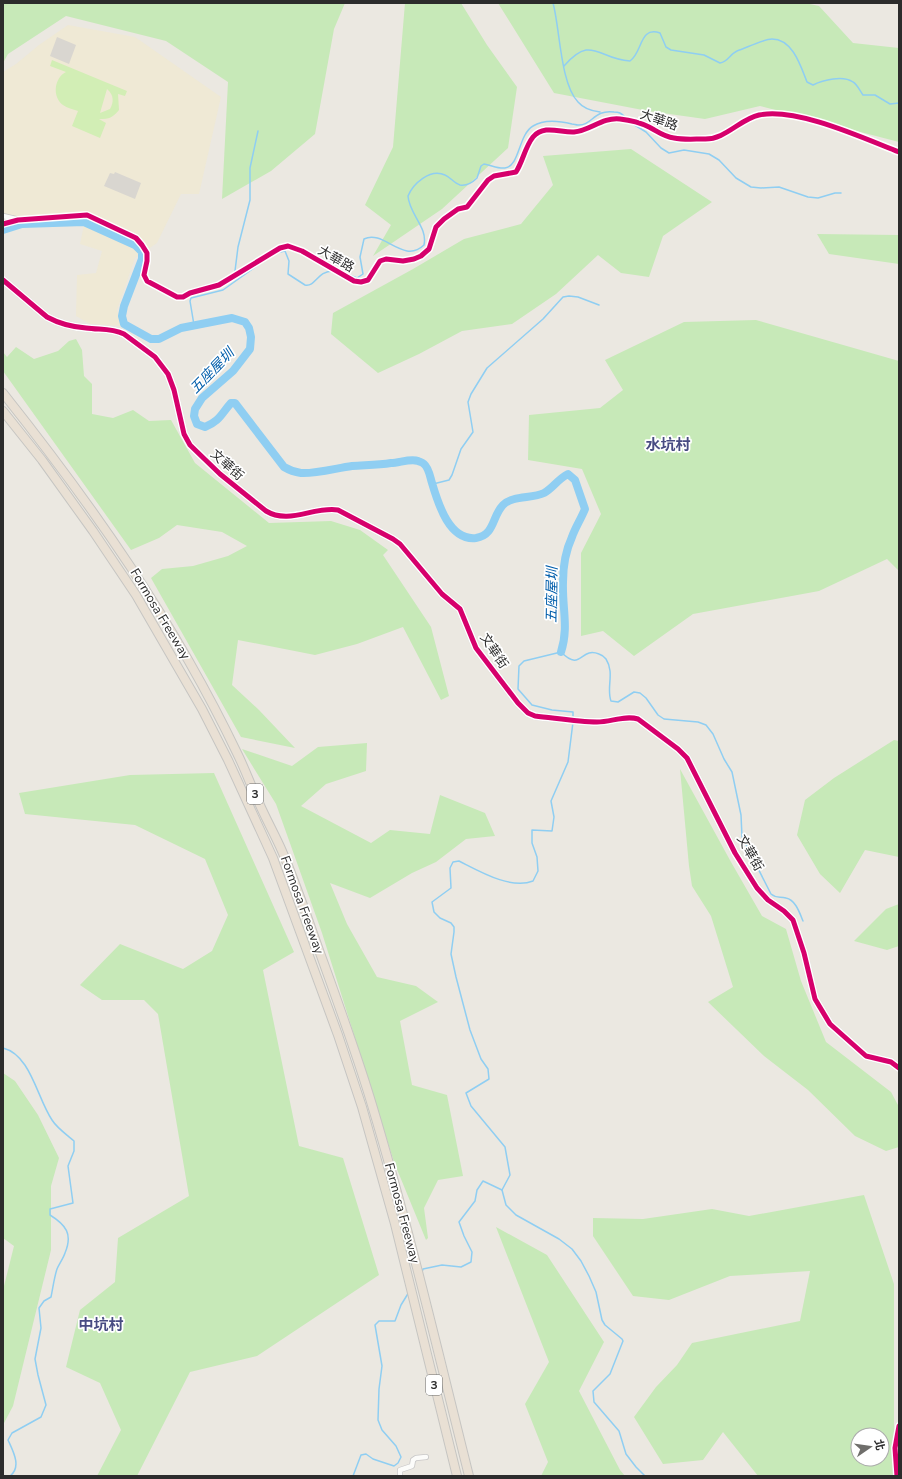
<svg xmlns="http://www.w3.org/2000/svg" width="902" height="1479" viewBox="0 0 902 1479" font-family="'Nunito Sans','Noto Sans TC',sans-serif">
<style>
.education{fill:#efe9d5}
.green{fill:#c7e9b8;fill-rule:evenodd}
.pitch{fill:#d2eeb5;fill-rule:evenodd}
.plaza{fill:#d9d6d0}
.lines{fill:none;stroke-linecap:round;stroke-linejoin:round}
.stream{stroke:#8fcef2;stroke-width:1.5}
.river{stroke:#8fcef2;stroke-width:8}
.street-casing{stroke:#c8c7c7;stroke-width:6}
.secondary-casing{stroke:#c8c7c7;stroke-width:8}
.highway-casing{stroke:#c6c5c2;stroke-width:10}
.street{stroke:#fcfcfa;stroke-width:4.5}
.secondary{stroke:#fcfcfa;stroke-width:6}
.highway{stroke:#e9e0d4;stroke-width:8}
.cycleway-casing{stroke:#fff;stroke-width:8}
.cycleway{stroke:#d6006c;stroke-width:5}
.labels{text-anchor:middle;dominant-baseline:central;stroke-width:3.5;stroke-linejoin:round;paint-order:stroke}
.shield{fill:#fff;stroke:#6b6b6b;stroke-width:1}
.shield-label{font-size:12px;font-weight:bold;fill:#2c2c2c}
.street-label{font-size:13px;fill:#2c2c2c;stroke:#fff}
.water-label{font-size:14px;font-style:italic;fill:#025eab;stroke:#fff}
.quarter-label{font-size:15px;font-weight:bold;fill:#484c82;stroke:#fff}
</style>
<rect width="100%" height="100%" fill="#ebe8e1"/>
<polygon class="education" points="68,25 135,37 221,97 199,194 181,194 157,243 135,258 117,310 121,326 90,324 76,316 77,275 96,273 102,251 80,244 86,215 3,226 3,72 16,64 39,45"/>
<g class="green">
<polygon points="3,3 345,3 334,29 315,134 271,171 222,199 228,82 166,41 66,16 8,54 3,63"/>
<polygon points="405,3 461,3 487,45 517,87 508,148 442,209 373,256 391,225 365,205 393,147"/>
<polygon points="498,3 805,3 819,6 853,43 899,48 899,142 760,106 705,119 648,111 554,93"/>
<polygon points="631,149 712,202 663,236 649,277 621,273 598,255 556,294 512,324 462,331 419,354 378,373 331,334 333,313 413,269 464,239 521,224 553,185 543,156"/>
<polygon points="817,234 899,235 899,264 829,254"/>
<polygon points="756,320 899,361 899,571 887,559 819,591 693,614 634,656 603,631 581,636 581,553 601,514 582,469 528,460 529,415 600,408 623,390 605,360 684,322"/>
<polygon points="76,339 82,350 84,376 92,384 92,414 113,418 133,410 149,421 171,420 195,463 269,523 331,521 360,530 388,550 383,555 431,627 449,696 441,700 403,627 357,644 315,655 238,640 232,685 259,710 295,748 241,737 151,578 162,569 193,566 228,556 247,546 222,532 177,525 159,538 131,550 3,371 3,352 7,357 16,347 34,359 58,351 69,341"/>
<polygon points="894,740 899,741 899,857 865,850 840,893 820,874 797,835 805,800 834,778"/>
<polygon points="367,743 366,771 326,784 301,806 371,843 390,830 430,834 440,795 485,813 495,836 466,839 436,862 412,873 370,898 330,883 347,924 377,977 416,986 438,1002 400,1021 412,1085 447,1095 463,1176 438,1180 424,1208 428,1238 426,1240 394,1162 322,933 276,804 242,749 292,766 318,747"/>
<polygon points="680,769 731,862 762,916 786,929 801,981 826,1042 891,1092 899,1107 899,1147 886,1151 855,1136 808,1090 764,1056 708,1002 733,987 711,916 692,886 689,866"/>
<polygon points="214,773 294,952 263,970 299,1146 343,1158 379,1275 257,1356 190,1372 137,1476 97,1476 121,1430 100,1383 66,1367 80,1310 115,1282 118,1238 189,1196 158,1014 144,1000 102,1000 80,985 120,944 183,969 212,951 228,915 205,859 135,825 25,814 19,793 130,775"/>
<polygon points="899,904 899,946 887,950 854,941 886,909"/>
<polygon points="3,1073 15,1081 38,1115 59,1158 51,1186 51,1250 13,1406 3,1425 3,1290 14,1246 3,1238"/>
<path d="M864 1195 894 1284V1476H758L723 1432 703 1460 663 1464 634 1417 656 1387 677 1365 692 1343 800 1321 810 1271 730 1276 669 1300 633 1296 593 1236V1218L643 1219 712 1209 749 1216ZM858 1435H882V1459H858Z"/>
<polygon points="496,1227 547,1255 604,1342 579,1391 620,1470 625,1476 541,1476 548,1462 525,1404 549,1362"/>
</g>
<path class="pitch" d="M52 60 127 91 125 96 118 94 119 110C112 118 110 119 99 119L106 123 100 138 72 126 78 111C73 109 67 108 63 105 52 97 54 78 66 72L50 66ZM107 89C114 95 114 102 110 109L100 113Z"/>
<g class="plaza">
<polygon points="57,37 76,45 69,64 50,56"/>
<polygon points="115,172 141,183 135,199 104,186 110,173 114,174"/>
</g>
<g class="lines">
<g class="stream">
<path d="M553 3C560 28 560 83 578 102 584 109 591 111 600 112"/>
<path d="M564 66C592 34 597 59 630 61 643 52 639 26 660 33L666 47 671 50 704 55 720 63C728 62 730 54 737 51 746 48 764 39 772 39 793 39 801 67 807 82L813 85C823 80 843 75 853 82 857 84 860 91 863 95H875L890 104 899 103"/>
<polyline points="633,124 646,132 661,148 669,153 684,150 709,154 719,160 736,178 751,187 761,188 779,187 808,197 818,198 835,193 841,193"/>
<path d="M275 253 285 251 289 261 288 274 305 285C316 287 317 271 333 271"/>
<polyline points="235,271 238,247 250,200 250,168 258,131"/>
<path d="M344 273 357 278 363 274 360 257 364 239C384 229 403 265 424 245 428 227 409 214 408 196 413 184 430 168 445 175 450 177 454 183 460 185 467 186 473 182 477 178L481 166 484 164C491 165 498 169 505 168 520 166 518 135 533 126 544 119 560 121 572 124 574 124 576 125 578 125 592 126 594 109 614 112 619 112 621 113 625 117"/>
<polyline points="194,325 190,301 191,298 223,290 265,260"/>
<polyline points="433,484 449,480 452,475 461,449 473,432 468,402 471,394 487,368 543,319 563,297 569,296 578,297 599,305"/>
<path d="M573 718V712L552 710 532 705 518 689 519 666 524 661 561 652C582 673 580 646 599 654 602 655 604 656 606 659 615 673 606 688 611 701L618 702 634 692 640 693 646 698 658 715 664 719 698 722 706 725 713 734 724 759 732 772 741 815 742 837 771 894C777 899 780 896 786 898 796 900 800 914 803 921"/>
<path d="M3 1048C31 1055 37 1098 52 1120 57 1128 67 1135 74 1141V1151L68 1166 73 1203 50 1209V1215C66 1225 73 1234 65 1253 63 1259 59 1264 57 1269 54 1278 53 1288 51 1297L44 1301 39 1308 41 1328 35 1359 38 1375 46 1405 41 1417 12 1433 8 1440C13 1451 22 1467 10 1476"/>
<polyline points="502,1190 506,1205 516,1215 559,1239 572,1249 581,1261 589,1276 596,1292 602,1320 605,1325 622,1339 623,1341 610,1374 593,1391 594,1402 619,1431 626,1454 636,1467 645,1476"/>
<path d="M422 1272 423 1269 442 1265 461 1267 471 1262 472 1252 464 1236 459 1222 475 1201 477 1190 483 1181 502 1190 510 1175 505 1147 471 1106 466 1093 489 1079 488 1069 481 1059 470 1030 456 977 451 954 454 932V927L451 923 440 918 434 912 432 902 451 888 450 868 453 862 459 861C479 871 511 890 533 881L538 871 537 857 532 843V830L552 831 554 817 551 801 568 762 573 722"/>
<polyline points="353,1476 361,1455 366,1454 373,1459 394,1466 398,1463 401,1457 396,1446 382,1430 378,1420 379,1389 382,1366 375,1325 379,1321 395,1321 401,1305 409,1292"/>
</g>
<path class="river" d="M3 230 22 224 84 222 135 245 142 252V259L124 306 122 316 124 324 151 339H159L181 328 232 318 245 322 249 328 251 337 250 349 233 371 202 398 195 409 194 416 197 424 205 427C220 421 221 414 231 403H235L284 467C289 470 294 472 301 473 315 474 337 468 352 466 365 465 378 465 391 463 399 463 411 458 418 461 420 462 422 462 424 464 429 468 430 477 432 483 438 503 449 541 476 538 495 535 492 516 503 505 513 495 532 499 544 493 553 488 558 479 568 474L575 480 585 509C581 519 575 528 572 537 566 550 563 568 563 582 562 608 569 627 561 652"/>
<defs>
<g id="street">
<polyline points="3,216 16,219"/>
<path d="M3 224 18 220 87 215 136 238 142 245 147 253V261L144 275 147 281 177 297H183L190 293 219 285 280 248 288 246 302 251 354 281 361 282 368 280 380 261 386 259 403 261 414 259 421 256 429 249 436 227 444 219 458 209 467 207 488 180 494 176 516 172C523 161 525 147 533 137 544 124 561 133 574 132 590 131 602 117 620 119 629 120 641 123 649 127 657 131 664 137 674 138 683 140 694 139 704 139 725 140 740 119 759 115 796 107 863 138 899 152"/>
<polyline points="400,1476 400,1470 412,1466 413,1460 416,1458 426,1457"/>
</g>
<g id="secondary">
<path d="M3 280 47 317C58 323 73 327 86 328 100 330 111 328 124 334L155 357 168 374 174 390 184 434 190 445 220 474 266 511C289 525 314 506 338 510L393 539 400 544 442 594 460 609 476 648 518 703 528 713 535 716C555 718 577 722 597 722 611 722 625 715 638 719L678 749 687 758 735 853 757 888 768 900 784 911 793 920 804 953 815 999 830 1024 866 1056 891 1062 899 1068"/>
<polyline points="897,1476 895,1448 899,1426"/>
</g>
<g id="highway">
<path d="M3 393C92 505 175 623 237 753 245 769 251 786 259 803 266 819 275 835 282 851 298 888 310 926 324 964 341 1011 358 1058 372 1105 409 1228 438 1352 469 1476"/>
<polyline points="3,411 42,460 93,531 136,595 202,709 228,760 273,858 338,1035 362,1107 395,1224 457,1476"/>
</g>
</defs>
<use href="#street" class="street-casing"/>
<use href="#secondary" class="secondary-casing"/>
<use href="#highway" class="highway-casing"/>
<use href="#street" class="street"/>
<use href="#secondary" class="secondary"/>
<use href="#highway" class="highway"/>
<defs>
<g id="cycleway">
<path d="M3 224 18 220 87 215 136 238 142 245 147 253V261L144 275 147 281 177 297H183L190 293 219 285 280 248 288 246 302 251 354 281 361 282 368 280 380 261 386 259 403 261 414 259 421 256 429 249 436 227 444 219 458 209 467 207 488 180 494 176 516 172C523 161 525 147 533 137 544 124 561 133 574 132 590 131 602 117 620 119 629 120 641 123 649 127 657 131 664 137 674 138 683 140 694 139 704 139 725 140 740 119 759 115 796 107 863 138 899 152"/>
<path d="M3 280 47 317C58 323 73 327 86 328 100 330 111 328 124 334L155 357 168 374 174 390 184 434 190 445 220 474 266 511C289 525 314 506 338 510L393 539 400 544 442 594 460 609 476 648 518 703 528 713 535 716C555 718 577 722 597 722 611 722 625 715 638 719L678 749 687 758 735 853 757 888 768 900 784 911 793 920 804 953 815 999 830 1024 866 1056 891 1062 899 1068"/>
<polyline points="897,1476 895,1448 899,1426"/>
</g>
</defs>
<use href="#cycleway" class="cycleway-casing"/>
<use href="#cycleway" class="cycleway"/>
</g>
<g class="labels">
<g class="shield">
<rect x="247" y="784" width="16" height="20" rx="3"/>
<rect x="426" y="1375" width="16" height="20" rx="3"/>
</g>
<g class="shield-label">
<text x="255" y="794">3</text>
<text x="434" y="1385">3</text>
</g>
<g class="street-label">
<text transform="translate(659 120) rotate(19)">大華路</text>
<text transform="translate(336 259) rotate(30)">大華路</text>
<text transform="translate(227 465) rotate(42)">文華街</text>
<text transform="translate(160 614) rotate(59)">Formosa Freeway</text>
<text transform="translate(494 651) rotate(56)">文華街</text>
<text transform="translate(750 853) rotate(60)">文華街</text>
<text transform="translate(302 905) rotate(70)">Formosa Freeway</text>
<text transform="translate(402 1213) rotate(75)">Formosa Freeway</text>
</g>
<g class="water-label">
<text transform="translate(212 371) rotate(-46)">五座屋圳</text>
<text transform="translate(552 595) rotate(-89)">五座屋圳</text>
</g>
<g class="quarter-label">
<text x="668" y="445">水坑村</text>
<text x="101" y="1325">中坑村</text>
</g>
</g>
<rect width="902" height="1479" fill="none" stroke="#2c2c2c" stroke-width="8"/>
<g transform="translate(870 1447) rotate(77)"><circle r="19" fill="#ffffff" stroke="#ababab"/>
<path d="M0-3L7 15L0 10L-7 15Z" fill="#6f6e6b"/>
<text y="-6" font-size="11" font-weight="bold" text-anchor="middle" fill="#2c2c2c">北</text>
</g>
</svg>
